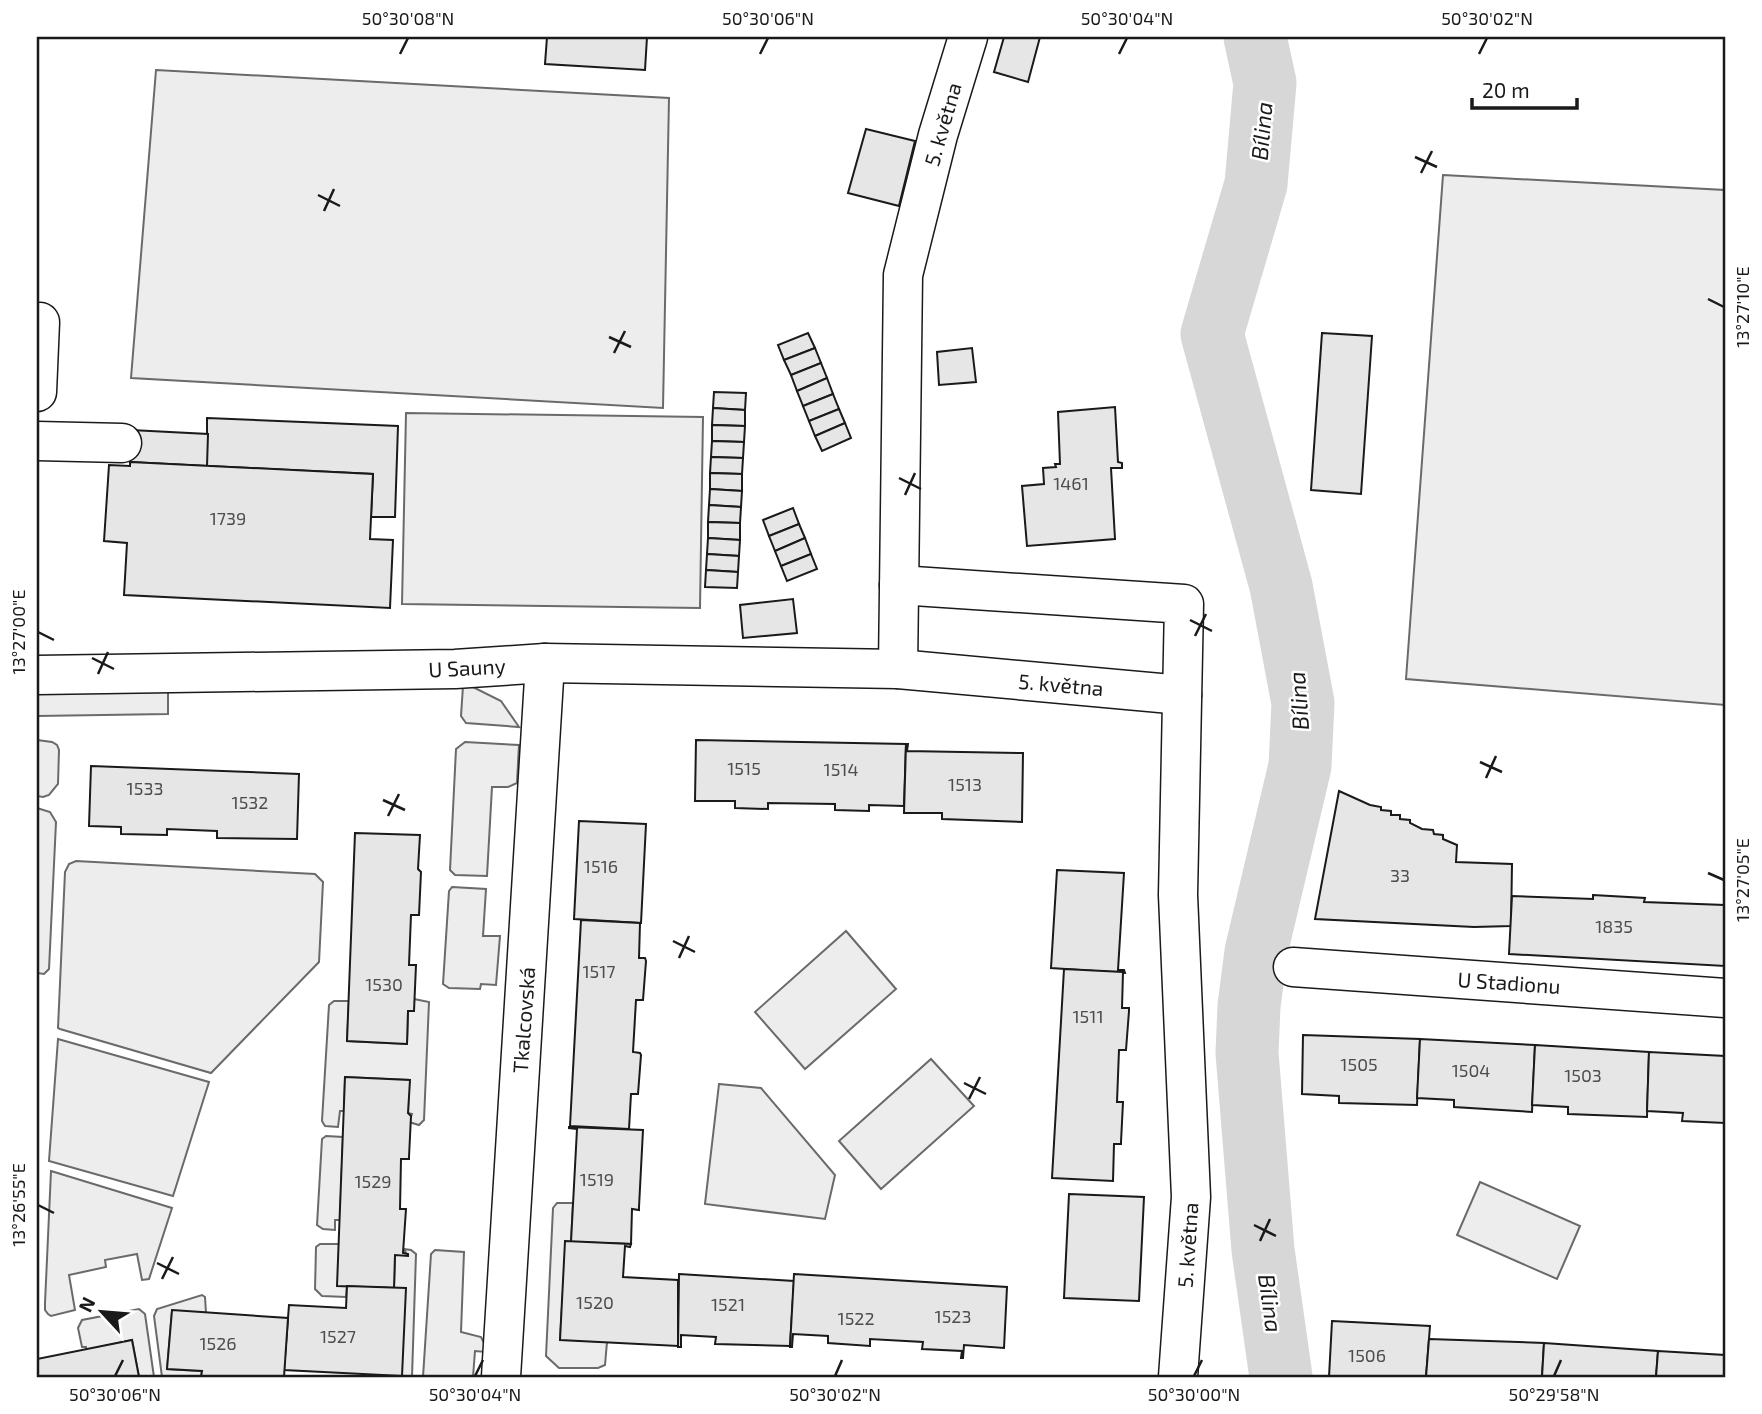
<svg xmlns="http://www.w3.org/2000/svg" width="1762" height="1414" viewBox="0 0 1762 1414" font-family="'Exo 2',sans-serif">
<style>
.built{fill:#ededed;stroke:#6a6a6a;stroke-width:2}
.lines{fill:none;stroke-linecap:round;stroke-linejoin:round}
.river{stroke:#d7d7d7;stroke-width:63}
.building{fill:#e6e6e6;stroke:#1a1a1a;stroke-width:2}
.minor-casing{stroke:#1a1a1a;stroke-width:41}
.minor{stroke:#fff;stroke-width:38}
.ticks{fill:none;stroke:#1a1a1a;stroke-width:2.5}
.labels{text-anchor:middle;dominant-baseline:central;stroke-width:5;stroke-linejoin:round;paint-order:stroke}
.number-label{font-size:18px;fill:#4d4d4d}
.street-label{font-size:21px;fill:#1a1a1a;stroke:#fff}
.water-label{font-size:23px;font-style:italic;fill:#1a1a1a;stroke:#fff}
.neatline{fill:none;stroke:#1a1a1a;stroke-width:2.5}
.ticks-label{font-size:18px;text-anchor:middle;fill:#1a1a1a}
</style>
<rect width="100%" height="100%" fill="#fff"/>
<g class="built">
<polygon points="156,70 669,98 663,408 131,378"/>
<polygon points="1443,175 1725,190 1725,705 1406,679"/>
<polygon points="406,413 703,417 700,608 402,604"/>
<polygon points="168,685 168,714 37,716 37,686"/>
<polygon points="463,686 471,686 501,701 519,727 466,723 461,716"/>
<polygon points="37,740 52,742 57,745 59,750 58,784 49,795 43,797 37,796"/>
<polygon points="465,742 519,745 517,783 508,787 492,787 487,876 455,875 450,870 456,749"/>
<polygon points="37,808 50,812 56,822 49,969 44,974 37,973"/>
<polygon points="76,861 315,874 323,882 319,962 211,1073 60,1029 58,1028 65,872 69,864"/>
<polygon points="452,887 486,889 483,936 500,936 496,985 481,984 480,989 449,988 443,984 449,891"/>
<polygon points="846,931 896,989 805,1069 755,1012"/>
<polygon points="414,999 429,1002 424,1120 419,1125 409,1122 412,1114 408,1113 409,1080 345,1077 344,1111 340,1111 338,1127 325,1126 322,1121 329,1005 334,1001 349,1001 347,1041 407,1044 408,1011 414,1011"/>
<polygon points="58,1039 209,1082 173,1196 49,1161"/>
<polygon points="931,1059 974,1106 881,1189 839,1141"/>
<polygon points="719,1084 761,1088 835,1175 825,1219 705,1204"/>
<polygon points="326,1136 343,1137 340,1220 335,1220 335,1230 323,1229 317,1225 322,1139"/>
<polygon points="51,1171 172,1208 149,1279 142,1280 137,1254 105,1260 106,1267 69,1275 75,1310 51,1316 48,1314 45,1310 45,1303"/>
<polygon points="1480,1182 1580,1226 1557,1279 1457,1235"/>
<polygon points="557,1203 573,1203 571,1242 566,1243 560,1339 607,1342 605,1365 598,1368 559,1368 546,1356 553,1208"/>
<polygon points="320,1244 339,1244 347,1286 346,1297 322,1296 315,1289 316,1247"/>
<polygon points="404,1249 411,1250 416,1254 412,1377 366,1377 394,1288 395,1255 407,1255"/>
<polygon points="435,1250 464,1252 461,1332 481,1337 486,1347 486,1352 475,1351 473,1377 423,1377 431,1254"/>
<polygon points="202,1295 205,1297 206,1313 172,1311 167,1369 202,1371 201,1377 162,1377 154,1316 157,1309"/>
<polygon points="139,1309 145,1314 154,1377 139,1377 132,1340 86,1350 86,1347 82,1347 78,1328 82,1320"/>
</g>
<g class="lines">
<polyline class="river" points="1255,37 1265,83 1256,184 1212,334 1281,586 1303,703 1300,766 1256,952 1249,1006 1247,1053 1263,1250 1281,1377"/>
</g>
<g class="building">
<polygon points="547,37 647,37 645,70 545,64"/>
<polygon points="1004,37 1040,37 1028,82 994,72"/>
<polygon points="866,129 915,141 899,206 848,193"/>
<polygon points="808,333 815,348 784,360 778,345"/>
<polygon points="1322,333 1372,336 1361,494 1311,490"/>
<polygon points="815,348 821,363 791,375 784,360"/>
<polygon points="972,348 976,382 939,385 937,352"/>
<polygon points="821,363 827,378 797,391 791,375"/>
<polygon points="827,378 833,394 803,406 797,391"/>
<polygon points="714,392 746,393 745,410 713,408"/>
<polygon points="833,394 839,409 809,421 803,406"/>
<polygon points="1115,407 1118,462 1122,463 1122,468 1111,468 1115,539 1027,546 1022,486 1044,484 1043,468 1056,467 1055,464 1060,464 1058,412"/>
<polygon points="713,408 745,410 745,426 712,425"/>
<polygon points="839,409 845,423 815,436 809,421"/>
<polygon points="207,418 398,426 395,517 371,517 373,474 207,466"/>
<polygon points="845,423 851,438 822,451 815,436"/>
<polygon points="712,425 745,426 744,442 712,441"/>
<polygon points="131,430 208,434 207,466 130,462"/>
<polygon points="712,441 744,442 743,458 711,457"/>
<polygon points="711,457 743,458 742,474 710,473"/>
<polygon points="130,462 373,474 370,539 393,540 390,608 124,595 127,543 104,541 109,465 130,466"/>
<polygon points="710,473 742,474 742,491 710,489"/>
<polygon points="710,489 742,491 741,507 709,505"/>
<polygon points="709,505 741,507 740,523 708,522"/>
<polygon points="793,508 799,524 769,536 763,520"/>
<polygon points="708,522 740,523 740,540 708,538"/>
<polygon points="799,524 805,538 775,551 769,536"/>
<polygon points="708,538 740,540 739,556 707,554"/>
<polygon points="805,538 811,554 781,566 775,551"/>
<polygon points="707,554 739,556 738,572 706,570"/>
<polygon points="811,554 817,569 787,581 781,566"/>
<polygon points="706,570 738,572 737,588 705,587"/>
<polygon points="793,599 797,633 743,638 740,605"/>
<polygon points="696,740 906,744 904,806 869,805 869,811 835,810 835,804 768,803 768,809 735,808 735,801 695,801"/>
<polygon points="906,744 908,744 907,751 1023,753 1022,822 942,819 942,813 904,813"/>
<polygon points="91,766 299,774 297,839 217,838 217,831 167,829 167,835 121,834 121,827 89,826"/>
<polygon points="1339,791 1370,805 1381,807 1381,810 1391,811 1391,815 1400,815 1400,819 1410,820 1410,823 1422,829 1433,830 1434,834 1443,835 1443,839 1457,845 1456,862 1512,864 1511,926 1474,927 1315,919"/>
<polygon points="579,821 646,824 641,923 574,919"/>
<polygon points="355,833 420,835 418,869 421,872 419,915 411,915 409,965 416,965 414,1011 408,1011 407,1044 347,1041"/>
<polygon points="1057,870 1124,873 1118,970 1124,970 1125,973 1051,968"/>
<polygon points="1593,895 1645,898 1644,902 1725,905 1725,966 1509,954 1512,896 1593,899"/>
<polygon points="581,920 640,923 639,958 645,958 646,961 643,1000 636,1000 633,1052 640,1053 641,1055 638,1094 631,1094 629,1129 570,1126"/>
<polygon points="1064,969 1123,972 1122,1008 1129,1008 1129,1011 1126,1050 1119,1050 1117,1102 1123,1102 1121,1142 1121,1144 1114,1144 1113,1181 1052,1178"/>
<polygon points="1303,1035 1420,1039 1417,1105 1339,1103 1339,1096 1302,1094"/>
<polygon points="1420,1039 1535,1045 1532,1112 1454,1107 1454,1100 1417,1098"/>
<polygon points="1535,1045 1649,1052 1647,1117 1568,1114 1568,1107 1532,1105"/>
<polygon points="1649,1052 1725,1056 1725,1123 1682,1121 1683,1113 1647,1111"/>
<polygon points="345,1077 410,1080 408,1113 411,1116 409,1157 409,1159 401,1159 400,1209 406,1209 403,1253 408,1254 408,1256 395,1255 394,1288 337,1286"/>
<polygon points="569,1127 643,1130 639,1207 639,1210 632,1209 631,1244 571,1242 577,1129 569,1128"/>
<polygon points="1069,1194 1144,1197 1139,1301 1064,1298"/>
<polygon points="565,1241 631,1244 630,1247 625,1246 623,1277 678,1280 678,1346 560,1340"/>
<polygon points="679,1274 794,1281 790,1346 715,1344 716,1337 681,1335 681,1347 678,1347"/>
<polygon points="794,1274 1007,1287 1004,1348 964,1345 963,1358 961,1358 962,1351 922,1349 923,1342 870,1339 870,1346 828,1343 828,1336 793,1334 792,1347 790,1347"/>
<polygon points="347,1286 406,1288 402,1376 284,1370 289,1305 346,1308"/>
<polygon points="172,1310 288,1318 284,1377 201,1377 202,1371 167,1369"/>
<polygon points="1332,1321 1430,1326 1426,1377 1329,1377"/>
<polygon points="1429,1339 1544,1343 1542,1377 1426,1377"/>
<polygon points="132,1340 139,1377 37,1377 37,1359"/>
<polygon points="1544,1343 1658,1351 1656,1377 1542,1377"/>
<polygon points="1658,1351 1725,1355 1725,1377 1656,1377"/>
</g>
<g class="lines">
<defs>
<g id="minor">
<polyline points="37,392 40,322"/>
<polyline points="37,441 122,443"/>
<polyline points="899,585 1184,604 1178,895 1191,1197 1178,1377"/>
<polyline points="898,669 903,275 938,135 968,37"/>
<polyline points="37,675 455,669 545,663 898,669 1182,695"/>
<polyline points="1293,967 1725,998"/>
<polyline points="501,1377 545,663"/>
</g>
</defs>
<use href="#minor" class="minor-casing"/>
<use href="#minor" class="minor"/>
</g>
<path class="ticks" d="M400 54 408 38M760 54 768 38M1119 54 1127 38M1479 54 1487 38M1415 157 1437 167M1421 173 1432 151M318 195 340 206M324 211 334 189M1708 299 1724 307M609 337 631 347M614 353 625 331M899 478 921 489M905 495 915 473M1190 620 1212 631M38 632 54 640M1195 636 1206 614M92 658 114 669M98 674 108 652M1480 762 1502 772M1486 778 1496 756M383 800 405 810M388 816 399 794M1708 873 1724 880M673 941 695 952M679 958 689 936M964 1083 986 1094M969 1099 980 1077M38 1205 54 1213M1254 1225 1276 1236M1260 1241 1270 1219M157 1263 179 1274M162 1279 173 1257M115 1376 123 1360M475 1376 483 1360M835 1376 842 1360M1194 1376 1202 1360M1554 1376 1561 1360"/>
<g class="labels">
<g class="number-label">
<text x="1071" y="483">1461</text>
<text x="228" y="518">1739</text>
<text x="744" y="768">1515</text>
<text x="841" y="769">1514</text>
<text x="965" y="784">1513</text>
<text x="145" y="788">1533</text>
<text x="250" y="802">1532</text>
<text x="601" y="866">1516</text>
<text x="1400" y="875">33</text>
<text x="1614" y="926">1835</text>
<text x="599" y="971">1517</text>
<text x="384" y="984">1530</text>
<text x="1088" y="1016">1511</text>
<text x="1359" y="1064">1505</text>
<text x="1471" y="1070">1504</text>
<text x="1583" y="1075">1503</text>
<text x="597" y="1179">1519</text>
<text x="373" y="1181">1529</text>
<text x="595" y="1302">1520</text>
<text x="728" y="1304">1521</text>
<text x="953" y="1316">1523</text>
<text x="856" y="1318">1522</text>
<text x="338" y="1336">1527</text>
<text x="218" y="1343">1526</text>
<text x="1367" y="1355">1506</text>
</g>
<g class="street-label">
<text transform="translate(942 124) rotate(-74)">5. května</text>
<text transform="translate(467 667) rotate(-3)">U Sauny</text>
<text transform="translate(1061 684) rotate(5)">5. května</text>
<text transform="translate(1509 982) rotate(4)">U Stadionu</text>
<text transform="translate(523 1020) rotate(-86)">Tkalcovská</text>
<text transform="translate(1187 1245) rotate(-86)">5. května</text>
</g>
<g class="water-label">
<text transform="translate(1261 131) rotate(-85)">Bílina</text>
<text transform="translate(1298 701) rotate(-94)">Bílina</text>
<text transform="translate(1271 1303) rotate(82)">Bílina</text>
</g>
</g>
<rect width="1762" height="1414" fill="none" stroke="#ffffff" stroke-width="77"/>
<g transform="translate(102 1312) rotate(296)" stroke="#ffffff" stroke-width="5" paint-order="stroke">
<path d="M0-5L12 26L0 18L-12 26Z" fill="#1a1a1a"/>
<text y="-10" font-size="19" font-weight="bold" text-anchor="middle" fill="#1a1a1a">N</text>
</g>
<path d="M1472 98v10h105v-10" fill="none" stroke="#1a1a1a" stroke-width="3.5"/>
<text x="1482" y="98" font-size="21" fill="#1a1a1a" stroke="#ffffff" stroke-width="5" paint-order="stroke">20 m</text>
<rect x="38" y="38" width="1686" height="1338" class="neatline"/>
<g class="ticks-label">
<text x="408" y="25">50°30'08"N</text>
<text x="768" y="25">50°30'06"N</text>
<text x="1127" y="25">50°30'04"N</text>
<text x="1487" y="25">50°30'02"N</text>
<text transform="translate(1743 307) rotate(-90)" y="6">13°27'10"E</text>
<text transform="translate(19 632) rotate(-90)" y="6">13°27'00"E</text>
<text transform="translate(1743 880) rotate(-90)" y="6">13°27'05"E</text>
<text transform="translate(19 1205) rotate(-90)" y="6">13°26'55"E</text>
<text x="115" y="1401">50°30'06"N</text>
<text x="475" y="1401">50°30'04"N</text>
<text x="835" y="1401">50°30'02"N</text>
<text x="1194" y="1401">50°30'00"N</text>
<text x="1554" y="1401">50°29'58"N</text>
</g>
</svg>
